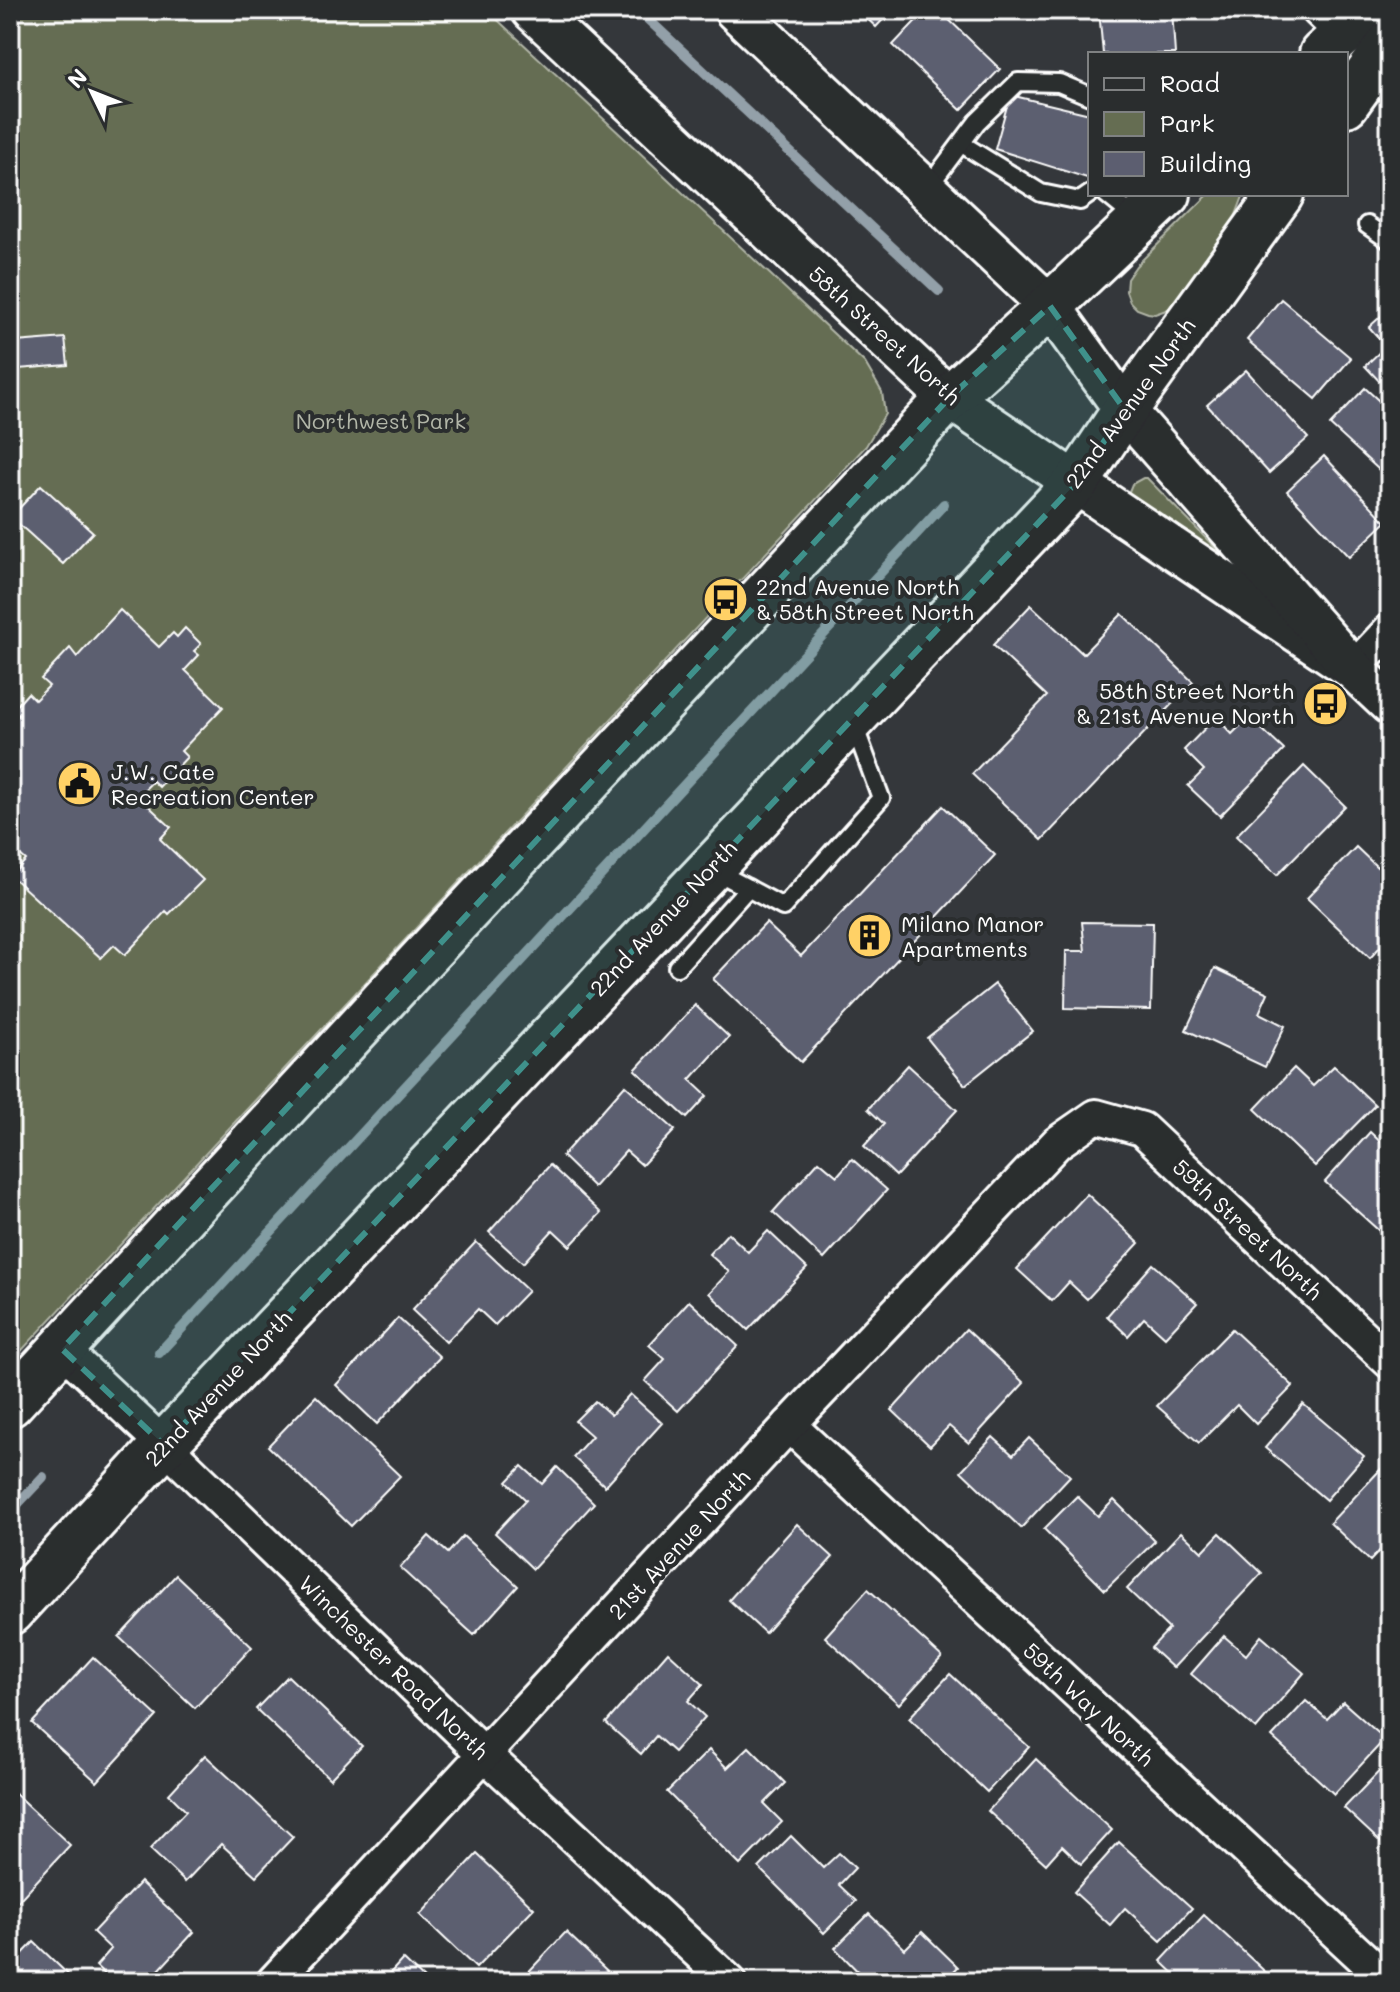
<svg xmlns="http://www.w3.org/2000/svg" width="1400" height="1992" viewBox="0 0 1400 1992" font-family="Mali,sans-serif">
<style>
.green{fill:#656d52;stroke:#b2b6a8;stroke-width:2}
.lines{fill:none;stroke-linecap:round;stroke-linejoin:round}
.stream{stroke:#93a0a9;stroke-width:10}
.building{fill:#5c5e70;stroke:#fff;stroke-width:2}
.service-casing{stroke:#fff;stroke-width:22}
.minor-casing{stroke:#fff;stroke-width:38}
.tertiary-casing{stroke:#fff;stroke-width:46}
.secondary-casing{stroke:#fff;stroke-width:50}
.service{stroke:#2a2d2e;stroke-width:16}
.minor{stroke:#2a2d2e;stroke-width:32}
.tertiary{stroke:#2a2d2e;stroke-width:40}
.secondary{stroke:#2a2d2e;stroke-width:44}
.marked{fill:#3f918b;fill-opacity:0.2;stroke:#3f918b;stroke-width:6;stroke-dasharray:16 10;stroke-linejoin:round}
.labels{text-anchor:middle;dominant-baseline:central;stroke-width:8;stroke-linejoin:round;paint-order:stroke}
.street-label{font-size:22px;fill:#fff;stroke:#2a2d2e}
.park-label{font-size:22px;fill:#b2b6a8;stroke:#2a2d2e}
.poi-label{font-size:22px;fill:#fff;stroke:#2a2d2e;text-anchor:start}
</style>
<rect width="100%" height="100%" fill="#34373b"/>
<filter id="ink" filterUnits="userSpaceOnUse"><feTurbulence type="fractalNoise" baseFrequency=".0125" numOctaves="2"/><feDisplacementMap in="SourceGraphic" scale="16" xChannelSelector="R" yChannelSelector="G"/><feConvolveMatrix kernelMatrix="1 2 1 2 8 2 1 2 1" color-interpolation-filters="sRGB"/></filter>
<g filter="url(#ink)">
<g class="green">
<polygon points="10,10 487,10 865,363 882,392 885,414 866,446 10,1363"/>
<polygon points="1209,194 1244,194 1229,233 1171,307 1166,310 1155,314 1148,313 1137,309 1130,302 1126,291 1127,279 1136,266"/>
<polygon points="1143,478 1147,478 1232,565 1127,496 1132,484"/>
</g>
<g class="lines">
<g class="stream">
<polyline points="638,10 939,291"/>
<polyline points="159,1353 944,504"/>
<polyline points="10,1512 43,1477"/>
</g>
</g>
<g class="building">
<polygon points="858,10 892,10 876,27"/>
<polygon points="926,10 939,10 1000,69 961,110 893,45"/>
<polygon points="1099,10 1172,10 1175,54 1103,54"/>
<polygon points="1010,95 1090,114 1090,179 995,149"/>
<polygon points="1281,299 1351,358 1316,399 1247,340"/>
<polygon points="1390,308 1390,378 1383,385 1365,366 1386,346 1369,327"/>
<polygon points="65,338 68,365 18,369 16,342"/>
<polygon points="1246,370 1308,438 1269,473 1207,405"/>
<polygon points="1365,388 1390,411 1390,480 1330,425"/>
<polygon points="1324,456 1386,522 1349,557 1287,491"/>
<polygon points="41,485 93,532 63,564 11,517"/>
<polygon points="1031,605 1083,654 1122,614 1193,682 1042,840 972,774 1047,696 993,645"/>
<polygon points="120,610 159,647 173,633 177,637 185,628 201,644 194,651 199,655 185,670 223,707 181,751 187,757 159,787 153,781 138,796 171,827 160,839 203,880 169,914 166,911 125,955 114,945 101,958 11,876 26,860 17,852 10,859 10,726 19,715 13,710 28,693 35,700 49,686 41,679 70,648 77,657"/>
<polygon points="1216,717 1232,734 1249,717 1284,750 1220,816 1188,786 1204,770 1184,750"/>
<polygon points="1304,766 1345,806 1277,875 1236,836"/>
<polygon points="943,806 995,855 801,1062 713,979 766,923 801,956"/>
<polygon points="1356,847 1377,867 1390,852 1390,936 1370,958 1307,898"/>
<polygon points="1082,922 1153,923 1151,1010 1065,1008 1066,951 1085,951"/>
<polygon points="1215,968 1268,993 1259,1013 1285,1026 1265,1067 1186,1030"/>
<polygon points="995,984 1033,1031 965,1085 927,1038"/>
<polygon points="695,1005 729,1037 690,1080 707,1096 687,1118 635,1070"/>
<polygon points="908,1065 957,1110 896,1176 864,1146 884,1124 868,1109"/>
<polygon points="1334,1066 1375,1105 1315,1166 1255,1109 1294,1068 1313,1086"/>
<polygon points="625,1085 675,1130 642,1165 626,1151 594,1187 562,1156"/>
<polygon points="1370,1132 1390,1151 1390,1235 1387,1238 1325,1182"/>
<polygon points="852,1159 887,1190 824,1259 773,1212 819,1161 837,1176"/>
<polygon points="550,1165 601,1213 570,1246 553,1230 523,1263 489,1232"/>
<polygon points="1087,1194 1139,1243 1087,1299 1069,1282 1052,1301 1017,1269"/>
<polygon points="768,1231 807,1268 748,1330 709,1293 729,1272 709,1254 728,1233 748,1252"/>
<polygon points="476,1242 528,1291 495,1325 478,1309 446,1342 412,1310"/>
<polygon points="1153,1264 1197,1303 1165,1337 1144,1318 1128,1336 1107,1316"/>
<polygon points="689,1301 738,1346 678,1411 645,1381 665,1359 649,1345"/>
<polygon points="398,1318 440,1357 377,1424 336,1385"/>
<polygon points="966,1329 1024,1383 969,1443 949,1426 930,1446 892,1410"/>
<polygon points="1232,1329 1293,1386 1256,1424 1237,1405 1199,1443 1157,1406"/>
<polygon points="630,1394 662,1423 605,1486 573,1457 592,1436 575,1421 595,1401 611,1415"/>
<polygon points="316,1396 400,1476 351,1526 268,1446"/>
<polygon points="1303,1404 1364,1456 1326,1500 1265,1448"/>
<polygon points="993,1437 1013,1455 1029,1438 1070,1476 1021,1528 961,1471"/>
<polygon points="522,1466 542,1484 557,1467 594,1503 533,1569 495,1533 526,1500 507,1482"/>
<polygon points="1381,1469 1390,1477 1390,1546 1387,1543 1370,1561 1330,1523"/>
<polygon points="1077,1496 1098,1516 1114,1500 1155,1541 1105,1590 1044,1529"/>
<polygon points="797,1524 833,1557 765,1633 729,1600"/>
<polygon points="1181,1532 1202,1552 1220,1533 1262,1573 1173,1668 1151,1648 1169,1629 1127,1589"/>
<polygon points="429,1536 448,1553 463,1536 518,1586 474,1635 400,1568"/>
<polygon points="176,1575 252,1647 195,1708 119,1637"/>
<polygon points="868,1589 942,1657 899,1704 825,1637"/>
<polygon points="1224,1636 1246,1655 1261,1636 1304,1673 1256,1729 1191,1674"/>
<polygon points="668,1652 703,1684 688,1701 705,1717 674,1752 656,1736 641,1754 606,1723"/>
<polygon points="93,1657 157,1716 97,1782 32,1723"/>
<polygon points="950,1674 1029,1747 987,1792 909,1718"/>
<polygon points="288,1676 362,1746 330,1779 256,1709"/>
<polygon points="1306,1701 1327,1719 1343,1702 1385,1739 1334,1794 1272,1737"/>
<polygon points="749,1747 785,1783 764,1804 782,1822 740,1865 667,1792 709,1750 727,1768"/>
<polygon points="205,1755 293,1837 256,1876 221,1844 185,1882 150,1849 186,1811 169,1794"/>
<polygon points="1036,1759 1112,1830 1081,1864 1062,1846 1046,1864 988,1811"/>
<polygon points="1390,1760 1390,1851 1344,1808"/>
<polygon points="10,1789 70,1845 10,1910"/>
<polygon points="791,1836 823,1868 839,1853 855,1868 839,1885 856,1901 824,1933 759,1868"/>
<polygon points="1119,1842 1192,1908 1161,1941 1125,1908 1110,1925 1074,1892"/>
<polygon points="477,1854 534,1908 476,1968 420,1915"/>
<polygon points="140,1882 194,1932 148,1982 113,1982 96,1966 111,1949 93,1932"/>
<polygon points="869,1914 905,1949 922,1932 958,1967 943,1982 868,1982 835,1948"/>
<polygon points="1204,1915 1274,1980 1272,1982 1183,1982 1161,1961"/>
<polygon points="566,1932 619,1982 519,1982"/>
<polygon points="34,1942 76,1982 10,1982 10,1967"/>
<polygon points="403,1959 427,1982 382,1982"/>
</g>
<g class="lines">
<defs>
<g id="service">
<polyline points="962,144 1041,193 1080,201 1090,194"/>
<polyline points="926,190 977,122 1018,82 1059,83 1090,96"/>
<polyline points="1106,194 1139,221"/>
<polyline points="1367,225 1390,241"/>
<polyline points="712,869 783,907 881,798 854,725"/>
<polyline points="677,967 748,888"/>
</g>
<g id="minor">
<polyline points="1318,10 1344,35"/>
<polyline points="1353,669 1390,630"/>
<polyline points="62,1349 164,1445 484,1754 730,1982"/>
<polyline points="789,1425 1389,1982"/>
<polyline points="273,1982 789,1425 1057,1143 1096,1116 1142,1129 1390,1362"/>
</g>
<g id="tertiary">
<polyline points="532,10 949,398 1353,669"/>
<polyline points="735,10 1050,306 1125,410 1353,669 1390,704"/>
</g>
<g id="secondary">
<polyline points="1322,54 1370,10"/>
<polyline points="1346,104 1390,43"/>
<polyline points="10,1404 419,962 949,398 1050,306 1168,194"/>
<polyline points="10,1612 164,1445 1077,482 1125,410 1281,194"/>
</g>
</defs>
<use href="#service" class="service-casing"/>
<use href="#minor" class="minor-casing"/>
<use href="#tertiary" class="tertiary-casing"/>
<use href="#secondary" class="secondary-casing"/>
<use href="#service" class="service"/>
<use href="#minor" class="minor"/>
<use href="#tertiary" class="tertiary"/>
<use href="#secondary" class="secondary"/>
</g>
</g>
<path class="marked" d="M1050 306 1125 410 1077 482 164 1445 62 1349 949 398Z"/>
<defs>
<symbol id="bus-disc" viewBox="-11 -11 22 22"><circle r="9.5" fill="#ffd166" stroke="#2a2d2e"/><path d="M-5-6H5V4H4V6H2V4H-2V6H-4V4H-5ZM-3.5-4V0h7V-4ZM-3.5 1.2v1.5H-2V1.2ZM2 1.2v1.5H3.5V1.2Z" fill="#111"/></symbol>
<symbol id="civic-disc" viewBox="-11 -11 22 22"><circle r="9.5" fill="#ffd166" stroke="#2a2d2e"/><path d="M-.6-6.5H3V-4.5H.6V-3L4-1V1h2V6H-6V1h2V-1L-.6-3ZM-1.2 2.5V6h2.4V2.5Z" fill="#111"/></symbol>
<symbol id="building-disc" viewBox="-11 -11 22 22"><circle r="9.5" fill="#ffd166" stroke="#2a2d2e"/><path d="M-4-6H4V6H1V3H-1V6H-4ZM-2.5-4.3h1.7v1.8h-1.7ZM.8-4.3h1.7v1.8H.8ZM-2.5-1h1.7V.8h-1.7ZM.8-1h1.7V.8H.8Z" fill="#111"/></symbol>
</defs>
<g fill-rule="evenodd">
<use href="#bus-disc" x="700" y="574" width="51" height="51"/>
<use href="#bus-disc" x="1300" y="678" width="51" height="51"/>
<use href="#civic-disc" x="54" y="758" width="51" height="51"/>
<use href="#building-disc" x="844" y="910" width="51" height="51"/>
</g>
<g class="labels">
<g class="street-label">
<text transform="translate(885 335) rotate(42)">58th Street North</text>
<text transform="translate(1130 403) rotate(-54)">22nd Avenue North</text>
<text transform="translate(663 918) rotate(-47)">22nd Avenue North</text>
<text transform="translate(1248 1229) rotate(43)">59th Street North</text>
<text transform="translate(218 1388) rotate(-47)">22nd Avenue North</text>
<text transform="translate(679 1544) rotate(-47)">21st Avenue North</text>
<text transform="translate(394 1667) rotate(44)">Winchester Road North</text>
<text transform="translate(1089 1704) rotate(43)">59th Way North</text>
</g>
<g class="park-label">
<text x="381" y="420">Northwest Park</text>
</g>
<g class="poi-label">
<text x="756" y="586">22nd Avenue North<tspan x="756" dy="25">&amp; 58th Street North</tspan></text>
<text x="1294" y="690" text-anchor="end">58th Street North<tspan x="1294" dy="25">&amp; 21st Avenue North</tspan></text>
<text x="111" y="771">J.W. Cate<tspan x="111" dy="25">Recreation Center</tspan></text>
<text x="901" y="923">Milano Manor<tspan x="901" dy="25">Apartments</tspan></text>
</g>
</g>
<rect width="1400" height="1992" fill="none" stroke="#2a2d2e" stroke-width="40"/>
<rect x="20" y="20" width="1360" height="1952" fill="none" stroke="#fff" stroke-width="3" filter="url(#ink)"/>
<rect x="1088" y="52" width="260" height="144" fill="#2a2d2e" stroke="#7f8182" stroke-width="2"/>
<rect x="1104" y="78" width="40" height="12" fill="#2a2d2e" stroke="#7f8182" stroke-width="2"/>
<text x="1160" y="92" font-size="24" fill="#ffffff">Road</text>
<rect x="1104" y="112" width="40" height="24" fill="#656d52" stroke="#7f8182" stroke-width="2"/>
<text x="1160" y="132" font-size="24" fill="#ffffff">Park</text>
<rect x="1104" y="152" width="40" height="24" fill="#5c5e70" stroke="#7f8182" stroke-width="2"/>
<text x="1160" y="172" font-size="24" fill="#ffffff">Building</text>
<g transform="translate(92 92) rotate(313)" stroke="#2a2d2e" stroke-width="6" paint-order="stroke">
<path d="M0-6L14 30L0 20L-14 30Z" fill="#ffffff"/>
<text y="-12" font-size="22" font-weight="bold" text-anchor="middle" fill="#ffffff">N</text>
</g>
</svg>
